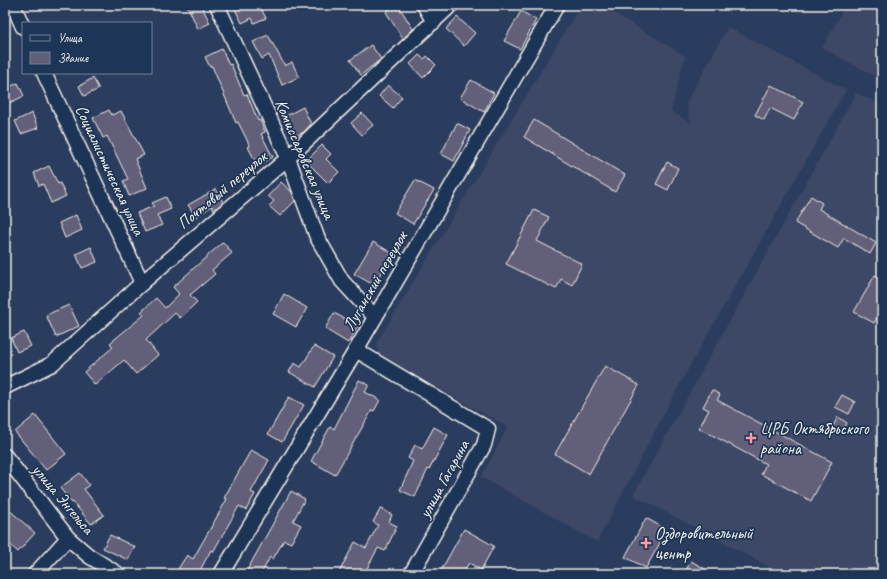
<svg xmlns="http://www.w3.org/2000/svg" width="887" height="579" viewBox="0 0 887 579" font-family="Caveat,sans-serif">
<style>
.built{fill:#3c4766}
.building{fill:#625e7a;stroke:#f4f1e8}
.lines{fill:none;stroke-linecap:round;stroke-linejoin:round}
.minor-casing{stroke:#f4f1e8;stroke-width:17}
.minor{stroke:#1d3557;stroke-width:14}
.poi-dot{fill:#ff9aa2;stroke:#1d3557;stroke-width:1.5}
.labels{text-anchor:middle;dominant-baseline:central;stroke-width:3.5;stroke-linejoin:round;paint-order:stroke}
.street-label{font-size:17px;fill:#f4f1e8;stroke:#1d3557}
.poi-label{font-size:17px;fill:#f4f1e8;stroke:#1d3557;text-anchor:start}
</style>
<rect width="100%" height="100%" fill="#2b3d5e"/>
<filter id="ink" filterUnits="userSpaceOnUse"><feTurbulence type="fractalNoise" baseFrequency=".025" numOctaves="2"/><feDisplacementMap in="SourceGraphic" scale="8" xChannelSelector="R" yChannelSelector="G"/><feConvolveMatrix kernelMatrix="1 2 1 2 8 2 1 2 1" color-interpolation-filters="sRGB"/></filter>
<g filter="url(#ink)">
<g class="built">
<polygon points="581,5 601,5 685,56 671,111 691,123 686,103 728,27 846,90 676,391 597,542 481,477 508,427 378,355 377,342"/>
<polygon points="846,5 882,5 882,80 822,48"/>
<polygon points="856,93 882,105 882,574 783,574 633,495"/>
</g>
<g class="building">
<polygon points="187,5 201,5 210,23 198,29"/>
<polygon points="233,5 259,5 266,18 254,23 252,18 242,23"/>
<polygon points="386,5 398,5 413,29 403,39 386,12 389,10"/>
<polygon points="521,11 536,20 520,49 504,41"/>
<polygon points="457,17 475,33 464,46 446,29"/>
<polygon points="268,35 285,66 292,62 299,77 282,85 269,55 262,59 253,42"/>
<polygon points="371,45 381,59 361,75 350,60"/>
<polygon points="222,49 229,65 231,64 244,95 247,94 258,121 260,120 265,132 261,134 273,157 258,166 248,147 250,146 238,122 236,123 212,66 210,67 205,57"/>
<polygon points="419,55 424,59 427,56 436,65 423,78 410,64"/>
<polygon points="93,78 99,89 84,96 79,86"/>
<polygon points="471,80 494,93 484,112 460,98"/>
<polygon points="18,83 24,96 5,105 5,89"/>
<polygon points="388,85 402,97 393,108 379,96"/>
<polygon points="771,85 803,102 794,120 770,108 764,120 755,115"/>
<polygon points="303,107 311,124 304,132 296,136 286,116"/>
<polygon points="109,110 112,115 121,111 144,155 135,159 147,188 129,196 123,181 128,179 107,136 103,138 93,118"/>
<polygon points="32,113 38,128 21,134 15,121"/>
<polygon points="362,113 373,125 362,135 351,123"/>
<polygon points="534,120 625,175 615,192 524,137"/>
<polygon points="457,123 470,130 454,161 441,154"/>
<polygon points="322,145 331,154 326,159 339,172 328,183 306,161"/>
<polygon points="667,162 678,168 668,190 656,184"/>
<polygon points="49,166 58,184 60,183 66,196 51,203 43,184 39,186 34,173"/>
<polygon points="415,180 434,190 413,224 395,213"/>
<polygon points="281,182 292,192 295,201 280,216 269,206 274,201 268,196"/>
<polygon points="216,189 223,202 214,210 212,206 196,217 188,205"/>
<polygon points="811,196 822,203 819,209 876,243 870,254 844,238 838,248 795,223"/>
<polygon points="166,197 171,209 157,215 162,225 145,232 137,213 154,206 152,203"/>
<polygon points="534,210 549,217 537,241 582,264 572,285 561,279 556,289 506,264"/>
<polygon points="76,215 82,230 65,238 59,223"/>
<polygon points="223,242 232,253 212,270 215,274 190,295 197,302 180,318 175,313 146,340 158,355 136,374 124,360 95,385 84,372 113,347 110,343 144,315 141,312 156,298 165,308 179,294 173,287"/>
<polygon points="373,242 392,253 374,285 354,274"/>
<polygon points="91,247 97,262 82,268 76,254"/>
<polygon points="875,275 882,279 882,309 874,323 854,312"/>
<polygon points="284,294 307,308 296,327 273,314"/>
<polygon points="69,305 79,326 56,337 46,315"/>
<polygon points="334,313 358,326 348,343 325,329"/>
<polygon points="24,332 31,346 17,352 11,338"/>
<polygon points="314,346 333,357 315,387 289,372 294,363 301,367"/>
<polygon points="605,366 639,385 589,474 555,454"/>
<polygon points="359,380 369,385 365,392 380,400 374,411 372,410 335,475 311,461 330,427 334,429"/>
<polygon points="712,390 720,395 717,400 832,462 811,501 761,474 766,464 699,428 709,410 703,407"/>
<polygon points="842,395 855,402 849,414 835,407"/>
<polygon points="289,397 304,405 282,442 268,434"/>
<polygon points="35,415 66,454 46,470 15,432"/>
<polygon points="838,417 847,423 842,433 832,428"/>
<polygon points="434,427 448,435 429,470 428,469 415,497 400,490 413,461 408,458 415,445 422,449"/>
<polygon points="251,450 269,460 251,492 255,494 246,510 239,506 213,552 211,550 198,574 186,574 178,569 187,555 193,559 227,499 224,498"/>
<polygon points="80,473 89,485 84,489 104,515 91,524 73,502 72,503 60,488"/>
<polygon points="291,491 305,499 293,521 301,525 291,543 284,540 273,559 270,557 261,574 245,574"/>
<polygon points="5,506 35,533 18,552 5,540"/>
<polygon points="381,508 392,515 389,522 397,526 385,551 378,548 364,574 338,574 355,542 366,548 378,525 373,522"/>
<polygon points="646,518 667,530 646,568 625,557"/>
<polygon points="464,529 494,546 481,570 469,563 462,574 439,574"/>
<polygon points="110,535 135,547 128,560 103,548"/>
<polygon points="691,561 714,574 684,574"/>
</g>
<g class="lines">
<defs>
<g id="minor">
<polyline points="13,5 23,27"/>
<polyline points="217,5 288,158 317,237 342,281 375,317"/>
<polyline points="424,5 434,22"/>
<polyline points="44,73 142,283"/>
<polyline points="356,350 488,429 484,445 411,574"/>
<polyline points="5,387 52,364 142,283 288,158 451,5"/>
<polyline points="5,456 68,538 89,556 118,574"/>
<polyline points="35,574 68,538"/>
<polyline points="221,574 356,350 557,5"/>
</g>
</defs>
<use href="#minor" class="minor-casing"/>
<use href="#minor" class="minor"/>
</g>
</g>
<g class="poi-dot">
<path d="M749 432h4v4h4v4h-4v4h-4v-4h-4v-4h4z"/>
<path d="M644 537h4v4h4v4h-4v4h-4v-4h-4v-4h4z"/>
</g>
<g class="labels">
<g class="street-label">
<text transform="translate(305 159) rotate(67)">Комиссаровская улица</text>
<text transform="translate(110 170) rotate(65)">Социалистическая улица</text>
<text transform="translate(222 190) rotate(-40)">Почтовый переулок</text>
<text transform="translate(375 281) rotate(-60)">Луганский переулок</text>
<text transform="translate(444 479) rotate(-61)">улица Гагарина</text>
<text transform="translate(63 499) rotate(50)">улица Энгельса</text>
</g>
<g class="poi-label">
<text x="760" y="428">ЦРБ Октябрьского<tspan x="760" dy="20">района</tspan></text>
<text x="655" y="533">Оздоровительный<tspan x="655" dy="20">центр</tspan></text>
</g>
</g>
<rect width="887" height="579" fill="none" stroke="#1d3557" stroke-width="20"/>
<rect x="10" y="10" width="867" height="559" fill="none" stroke="#f4f1e8" stroke-width="1.5" filter="url(#ink)"/>
<rect x="22" y="22" width="130" height="52" fill="#1d3557" stroke="#738091"/>
<rect x="30" y="35" width="20" height="6" fill="#1d3557" stroke="#738091"/>
<text x="58" y="42" font-size="12" fill="#f4f1e8">Улица</text>
<rect x="30" y="52" width="20" height="12" fill="#625e7a" stroke="#738091"/>
<text x="58" y="62" font-size="12" fill="#f4f1e8">Здание</text>
</svg>
